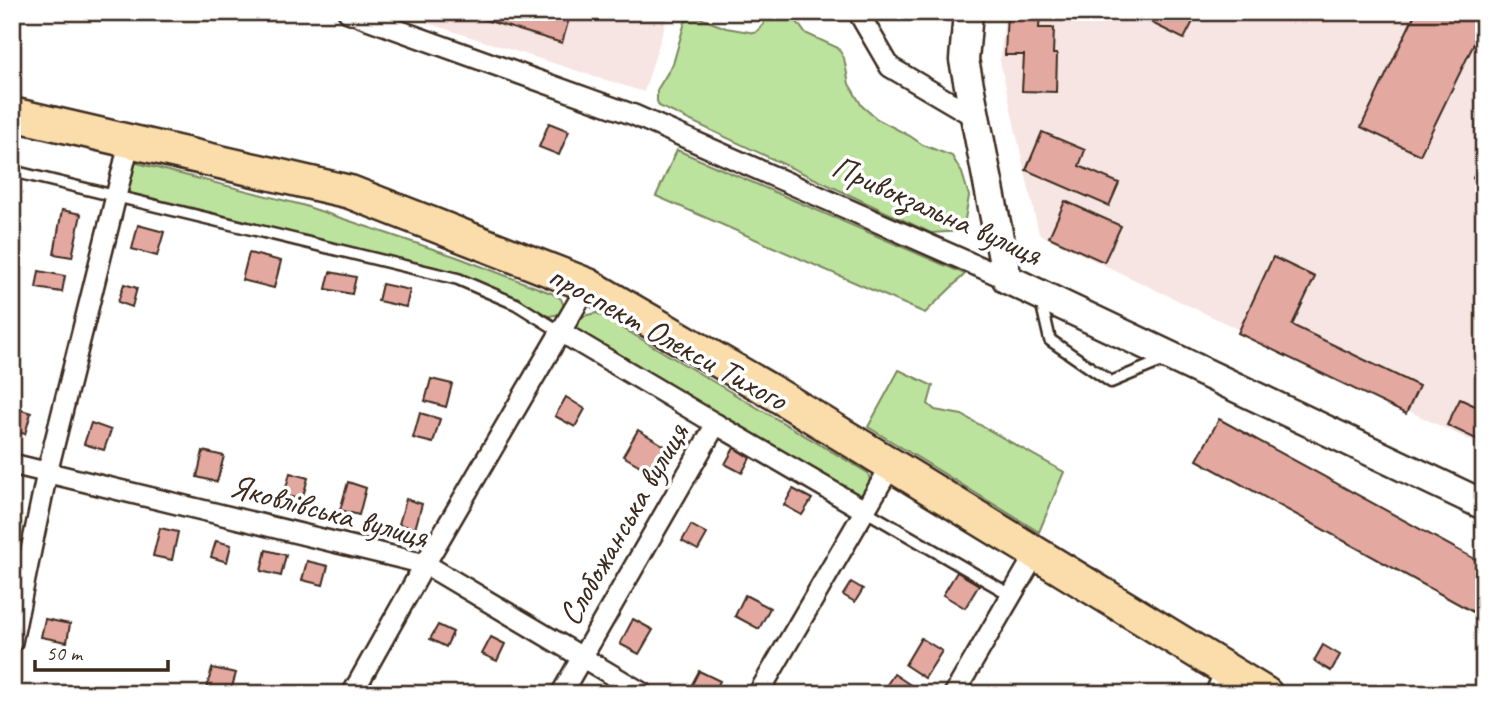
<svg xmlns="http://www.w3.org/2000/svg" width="1496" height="706" viewBox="0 0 1496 706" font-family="Caveat,sans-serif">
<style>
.built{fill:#f7e5e3}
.green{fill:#bce39e;stroke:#7c865e;stroke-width:2}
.building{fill:#e3a9a1;stroke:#3b2a1e;stroke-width:2}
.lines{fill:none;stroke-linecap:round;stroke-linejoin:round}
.lane-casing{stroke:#3b2a1e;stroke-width:15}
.street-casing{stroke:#3b2a1e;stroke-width:24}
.secondary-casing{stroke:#3b2a1e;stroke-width:33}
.primary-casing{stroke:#3b2a1e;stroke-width:37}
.lane{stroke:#fff;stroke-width:10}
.street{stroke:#fff;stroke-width:19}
.secondary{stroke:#fff;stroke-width:28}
.primary{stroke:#fbddab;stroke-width:32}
.labels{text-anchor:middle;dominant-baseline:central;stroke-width:7;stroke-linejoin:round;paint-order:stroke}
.street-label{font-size:33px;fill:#3b2a1e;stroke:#fff}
</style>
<rect width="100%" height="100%" fill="#fff"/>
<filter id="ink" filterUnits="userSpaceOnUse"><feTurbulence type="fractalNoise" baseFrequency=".0143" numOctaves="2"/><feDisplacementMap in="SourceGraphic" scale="14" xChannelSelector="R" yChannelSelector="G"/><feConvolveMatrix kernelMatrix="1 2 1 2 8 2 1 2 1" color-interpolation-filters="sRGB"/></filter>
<g filter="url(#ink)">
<g class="built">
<polygon points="392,12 669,12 644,92"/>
<polygon points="1005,12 1484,12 1484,447 1039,234 1000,61"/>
</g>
<g class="green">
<polygon points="767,12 790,12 805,33 838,48 844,58 849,84 862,106 877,119 910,136 923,145 952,156 962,173 969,196 963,231 931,233 659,106 657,101 657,90 673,64 685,22 695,16 726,28 755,33 763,25"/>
<polygon points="677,150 965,274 925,313 656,196"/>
<polygon points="129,161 302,205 457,257 551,293 561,299 564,307 560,314 544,317 517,299 460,275 121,193"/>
<path d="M597 313 868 473 871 484 863 496 859 498 575 331C575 317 585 315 597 313Z"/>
<polygon points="899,370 933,386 928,404 935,410 962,415 1064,472 1039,532 868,427"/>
</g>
<g class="building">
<polygon points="484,12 571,12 562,43 482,19"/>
<polygon points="1007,12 1040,12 1039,28 1054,28 1053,54 1057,54 1056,92 1022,91 1024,55 1005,55"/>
<polygon points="1158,12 1198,12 1184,39 1152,23"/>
<polygon points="1416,12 1484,12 1484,23 1420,155 1361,127"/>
<polygon points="549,123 569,131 559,155 539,147"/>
<polygon points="1042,132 1085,150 1079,166 1119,183 1109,206 1026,170"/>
<polygon points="1484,155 1484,184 1473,178"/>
<polygon points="1065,201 1121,226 1104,262 1049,237"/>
<polygon points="62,210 81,214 72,257 54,254"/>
<polygon points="138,225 164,232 157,256 132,249"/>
<polygon points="249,253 281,261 274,288 242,280"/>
<polygon points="1273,257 1315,277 1292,325 1419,386 1406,414 1238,333"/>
<polygon points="39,271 65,276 62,292 36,288"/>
<polygon points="330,272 356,277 352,294 326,289"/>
<polygon points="124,284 137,288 132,307 118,302"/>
<polygon points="382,284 410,290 406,307 378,301"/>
<polygon points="431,379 452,384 446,407 425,401"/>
<polygon points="566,397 585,409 575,427 555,416"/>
<polygon points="1460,399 1484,410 1484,443 1447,425"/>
<polygon points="12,407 31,413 25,434 12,430"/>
<polygon points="420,413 440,419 433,443 413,438"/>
<polygon points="1219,419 1484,564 1484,618 1197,460"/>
<polygon points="91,423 111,430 104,450 84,444"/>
<polygon points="638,430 665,446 651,472 623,456"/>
<polygon points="734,448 750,458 742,473 725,464"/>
<polygon points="203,451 224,456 217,482 197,477"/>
<polygon points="290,473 308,478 302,500 284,495"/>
<polygon points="348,482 366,488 359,515 340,510"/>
<polygon points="793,489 812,499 802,515 784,505"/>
<polygon points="406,499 422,504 415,529 399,524"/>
<polygon points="691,525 707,534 698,550 682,541"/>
<polygon points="160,528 178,532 172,560 153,556"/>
<polygon points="216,541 231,545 227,562 211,557"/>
<polygon points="266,550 286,555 281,576 261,571"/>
<polygon points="307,561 328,566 323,585 302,580"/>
<polygon points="957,572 979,585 965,608 943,595"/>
<polygon points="851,582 863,589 855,602 843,595"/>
<polygon points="745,595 770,608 759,629 735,616"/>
<polygon points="45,619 70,624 67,642 41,637"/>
<polygon points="633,619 653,630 639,654 620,644"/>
<polygon points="438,625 453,632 446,647 430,639"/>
<polygon points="491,637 505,644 497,661 482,654"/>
<polygon points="921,638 942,651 925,678 905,665"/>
<polygon points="1323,645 1340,655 1331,671 1314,661"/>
<polygon points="212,668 236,673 230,694 205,694"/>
<polygon points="699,671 720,681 714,694 697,694 689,690"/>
<polygon points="894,674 915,688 911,694 882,692"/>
</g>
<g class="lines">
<defs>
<g id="lane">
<polyline points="12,171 458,279 516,304 561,332"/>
<polyline points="1041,301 1050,340 1111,382 1164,360"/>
<polyline points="864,510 1011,595"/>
</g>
<g id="street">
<polyline points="348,12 634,115 1007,279"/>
<polyline points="858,12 890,67 975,117"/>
<polyline points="561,332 716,424"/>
<polyline points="12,464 425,564 644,694"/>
<polyline points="12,642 47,473 130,140"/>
<polyline points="352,694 425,564 588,285"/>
<polyline points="561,694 716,424 864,510"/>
<polyline points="758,694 892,464"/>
<polyline points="954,694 1036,553"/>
<polyline points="1215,694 1226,670"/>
</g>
<polyline id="secondary" points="968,12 964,60 1007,279 1484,505"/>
<polyline id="primary" points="12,114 350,192 588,285 774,393 1266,694"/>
</defs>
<use href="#lane" class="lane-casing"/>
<use href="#street" class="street-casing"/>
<use href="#secondary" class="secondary-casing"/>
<use href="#primary" class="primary-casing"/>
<use href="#lane" class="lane"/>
<use href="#street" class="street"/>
<use href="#secondary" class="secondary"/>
<use href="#primary" class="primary"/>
</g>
</g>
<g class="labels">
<g class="street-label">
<text transform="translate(937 210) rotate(24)">Привокзальна вулиця</text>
<text transform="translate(668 337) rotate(29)">проспект Олекси Тихого</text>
<text transform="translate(329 511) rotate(15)">Яковлівська вулиця</text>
<text transform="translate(623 524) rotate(-60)">Слобожанська вулиця</text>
</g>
</g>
<rect width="1496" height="706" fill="none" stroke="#fff" stroke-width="42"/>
<rect x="21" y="21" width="1454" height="664" fill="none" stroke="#3b2a1e" stroke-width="2.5" filter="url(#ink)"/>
<path d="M35 660v10h133v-10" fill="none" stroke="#3b2a1e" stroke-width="3.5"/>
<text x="46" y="660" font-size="21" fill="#3b2a1e" stroke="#ffffff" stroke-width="5" paint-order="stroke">50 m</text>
</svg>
